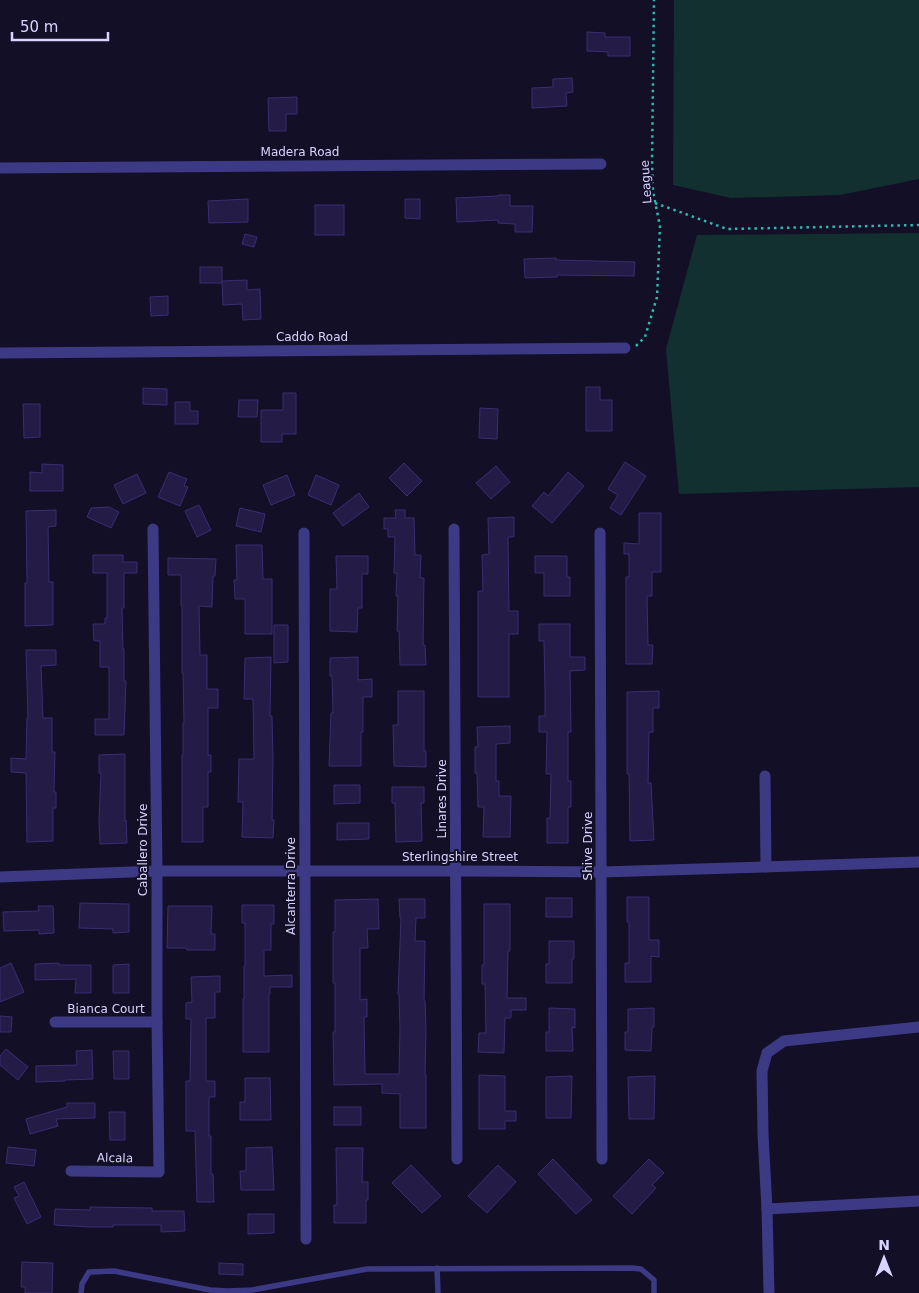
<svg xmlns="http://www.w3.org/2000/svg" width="919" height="1293" viewBox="0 0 919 1293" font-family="'DejaVu Sans',sans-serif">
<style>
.green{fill:#12302f}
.building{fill:#241b47;stroke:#3b2d73}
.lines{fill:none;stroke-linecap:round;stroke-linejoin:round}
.path{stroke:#2fb8b0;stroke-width:2.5;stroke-dasharray:2.5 4;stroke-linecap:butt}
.lane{stroke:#3d3a85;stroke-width:5.5}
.street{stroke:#3d3a85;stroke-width:11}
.labels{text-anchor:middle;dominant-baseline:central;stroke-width:4;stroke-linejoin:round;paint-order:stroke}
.street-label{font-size:12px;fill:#d9d4ff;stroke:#130f26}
</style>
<rect width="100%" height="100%" fill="#130f26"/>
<g class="green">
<polygon points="674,0 919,0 919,179 840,195 731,198 673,185"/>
<polygon points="919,233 919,487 679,494 666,349 697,235"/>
</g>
<g class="building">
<polygon points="587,32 605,33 605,37 630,37 630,56 608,56 608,52 587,51"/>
<polygon points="572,78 573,92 566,93 567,106 532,108 532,88 553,87 553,79"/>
<polygon points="297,97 297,114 286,114 286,131 269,131 268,98"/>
<polygon points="498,195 510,195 510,206 533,206 532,232 515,232 515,224 498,223 498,220 457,222 456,198 498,196"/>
<polygon points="248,199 248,222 209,223 208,201"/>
<polygon points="405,199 420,199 420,219 405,218"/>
<rect x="315" y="205" width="29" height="30"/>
<polygon points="245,234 257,237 254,247 242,244"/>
<polygon points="556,258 556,260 635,262 634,276 557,275 557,277 525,278 524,259"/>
<rect x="200" y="267" width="22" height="16"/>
<polygon points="247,280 247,290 260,289 261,319 243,320 242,304 223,305 222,281"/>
<polygon points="168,296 168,315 151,316 150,297"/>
<polygon points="586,387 600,387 600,400 612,400 612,431 586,431"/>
<polygon points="143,388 167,389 167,405 143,404"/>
<polygon points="283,393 296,393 296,434 282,434 282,442 261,442 261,410 283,410"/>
<polygon points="239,400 258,400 257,417 238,417"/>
<polygon points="175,402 190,402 190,411 198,411 198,424 175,424"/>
<polygon points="23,404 40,404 40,437 24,438"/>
<polygon points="480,408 498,409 497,439 479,438"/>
<polygon points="625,462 646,476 621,515 610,508 618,495 608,489"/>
<polygon points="404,463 422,481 407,496 389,478"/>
<polygon points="42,464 63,465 63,491 30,491 30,472 42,473"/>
<polygon points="496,466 510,482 491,499 476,483"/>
<polygon points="169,472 187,479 184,486 188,487 180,506 158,497"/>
<polygon points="568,472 584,486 552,523 532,506 544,492 548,496"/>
<polygon points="137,474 146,493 123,504 114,485"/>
<polygon points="287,475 295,495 271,505 263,485"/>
<polygon points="316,475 339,485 331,505 308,495"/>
<polygon points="359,493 369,507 343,526 333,513"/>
<polygon points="199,505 211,530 197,537 185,511"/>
<polygon points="109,507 119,512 111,528 87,517 91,508"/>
<polygon points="240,508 265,514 261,532 236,526"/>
<polygon points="56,510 56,526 48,527 49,582 53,582 53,625 25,626 25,583 27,583 26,511"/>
<polygon points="395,510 405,510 405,518 414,518 415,555 421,555 420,578 424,578 423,645 425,645 426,665 400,665 399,631 397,631 398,596 396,596 397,573 394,573 395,537 388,537 388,529 384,529 384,518 396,518"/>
<polygon points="639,513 661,513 661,572 652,572 652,596 647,596 648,645 653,645 652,664 626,664 626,577 629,577 629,554 624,554 624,543 639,544"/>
<polygon points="514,517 514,537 508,537 509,611 518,611 518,634 509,634 509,697 478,697 478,591 483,591 482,555 489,554 488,518"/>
<polygon points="236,545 262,545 263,579 272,579 272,634 245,634 245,599 235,599 234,580 237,580"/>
<polygon points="93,555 123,555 123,562 137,562 137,573 124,573 124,608 122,608 123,649 124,649 124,681 126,681 124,735 95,735 95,719 109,719 109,667 100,667 100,641 94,641 93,624 105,624 105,618 107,618 107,573 93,573"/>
<polygon points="336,556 368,556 368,574 362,574 362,608 358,608 357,632 330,631 330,589 337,589"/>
<polygon points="535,556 567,556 567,577 570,577 570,596 544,596 544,573 535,573"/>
<polygon points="168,558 216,559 215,576 213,576 212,607 199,606 200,655 207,655 207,689 218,689 218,708 208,708 208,755 211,755 211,772 208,772 208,807 203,807 203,842 182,842 182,755 183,755 183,723 184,723 183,673 182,673 182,606 181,606 181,575 168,575"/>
<polygon points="539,624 570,624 570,657 585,657 585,670 570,671 571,732 568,732 568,781 571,781 571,807 568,807 568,843 547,843 547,818 550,818 551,774 546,774 547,732 539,732 539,716 545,716 545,690 544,641 539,641"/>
<polygon points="274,625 288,625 288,662 274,663"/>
<polygon points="26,650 56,650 56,665 41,666 43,718 52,718 52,752 55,752 54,792 56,792 56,808 53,808 53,841 27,842 26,773 11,772 11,758 26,759 27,718 28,718"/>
<polygon points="271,657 270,716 272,716 273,759 272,820 274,820 273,838 242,837 243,802 238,802 239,759 254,759 253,699 244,699 245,658"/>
<polygon points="358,657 358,680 372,679 372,697 363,697 363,732 361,732 361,766 329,766 331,713 333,713 332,676 330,676 330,658"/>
<polygon points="398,691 424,691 424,751 426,751 426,767 394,766 393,725 398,725"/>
<polygon points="659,691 659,708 653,708 653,732 649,732 648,783 651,783 654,840 630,841 629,774 627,774 627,692"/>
<polygon points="510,726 510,743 496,744 496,781 499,781 499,796 511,796 510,837 483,837 484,807 478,807 477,773 475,773 475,747 478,747 477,727"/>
<polygon points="125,754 125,821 126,820 127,843 100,844 99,821 101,773 99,773 99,755"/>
<polygon points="334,785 360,785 360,803 334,804"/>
<polygon points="392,787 424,787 424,803 421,803 422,841 396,842 395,803 392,803"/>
<polygon points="337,823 369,823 369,839 337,840"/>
<polygon points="627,897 649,897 649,940 659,940 659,957 651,956 651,982 625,982 625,963 629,963 629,922 627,922"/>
<rect x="546" y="898" width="26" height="19"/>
<polygon points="378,899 379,929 367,929 368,948 360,948 360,1000 367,999 367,1017 364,1017 365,1074 399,1074 400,1029 399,994 398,994 401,918 400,918 399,899 425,899 425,918 416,918 415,941 425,941 424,1001 425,1001 426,1029 425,1075 426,1075 426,1128 400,1128 400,1094 382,1093 382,1084 334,1085 333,1032 335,1032 335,983 333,983 333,932 335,932 335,900"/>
<polygon points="80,903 129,904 129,932 113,933 113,929 79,928"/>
<polygon points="484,904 510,904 510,951 508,951 507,998 526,998 526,1010 511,1010 511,1018 505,1018 504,1053 478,1052 479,1033 486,1033 485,984 482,984 482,965 484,965"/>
<polygon points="242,905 274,905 274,924 271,924 271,950 264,950 264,976 292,975 292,987 270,987 270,994 269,994 269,1052 243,1052 243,999 244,999 244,966 245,966 245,923 242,923"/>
<polygon points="38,906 53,906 54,933 39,934 39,930 4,931 3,912 39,911"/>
<polygon points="168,906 212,906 211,934 215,934 215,950 187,950 186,948 167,948"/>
<polygon points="549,941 574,941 574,959 572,959 572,983 546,983 546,964 549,964"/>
<polygon points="11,963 24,992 0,1002 0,968"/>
<polygon points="59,963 59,965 91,965 91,993 75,993 76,979 35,980 35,964"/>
<polygon points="129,964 129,993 113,993 113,965"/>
<polygon points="220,976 220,992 215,992 215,1018 206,1018 206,1081 215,1081 215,1097 209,1097 209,1136 211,1136 211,1174 213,1174 214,1202 197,1202 195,1131 186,1131 186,1081 190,1081 191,1019 186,1019 186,1003 192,1002 191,977"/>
<polygon points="549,1008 575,1009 575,1028 572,1027 573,1051 546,1051 546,1032 549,1032"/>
<polygon points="654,1008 654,1027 652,1027 651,1051 625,1050 625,1032 628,1032 628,1009"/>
<polygon points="0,1016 12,1017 11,1032 0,1032"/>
<polygon points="6,1049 28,1067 18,1080 0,1065 0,1056"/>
<polygon points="92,1050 93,1079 65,1080 65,1081 36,1082 36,1066 77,1065 76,1051"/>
<polygon points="113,1051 129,1051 129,1079 114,1079"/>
<polygon points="479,1075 505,1076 505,1111 516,1111 516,1121 505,1121 505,1129 479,1129"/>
<polygon points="572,1076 571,1118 546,1118 546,1077"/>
<polygon points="655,1076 654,1119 629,1119 628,1077"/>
<polygon points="245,1078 270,1078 271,1120 240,1120 240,1102 245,1102"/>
<polygon points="67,1103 95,1103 95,1118 56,1119 58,1126 30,1134 26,1119 67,1107"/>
<rect x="334" y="1107" width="27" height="18"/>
<polygon points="109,1112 125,1112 125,1140 110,1140"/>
<polygon points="8,1147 36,1150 34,1166 6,1163"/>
<polygon points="272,1147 274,1190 241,1190 240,1171 246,1171 246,1148"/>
<polygon points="336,1148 363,1148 362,1182 368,1182 368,1200 366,1200 366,1223 334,1223 334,1205 337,1205"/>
<polygon points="553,1159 592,1200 576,1214 538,1174"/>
<polygon points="649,1159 664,1173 652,1185 656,1188 632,1214 613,1196"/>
<polygon points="411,1165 441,1196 422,1213 392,1183"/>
<polygon points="498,1165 516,1182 487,1213 468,1196"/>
<polygon points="24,1182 41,1217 27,1224 14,1198 19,1196 14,1187"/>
<polygon points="90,1207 152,1208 152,1211 184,1211 185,1231 161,1232 161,1225 113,1225 113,1227 90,1227 54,1225 55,1209 90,1210"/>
<polygon points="248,1214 274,1214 274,1233 248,1234"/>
<polygon points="22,1262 53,1263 52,1293 25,1293 25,1287 21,1287"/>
<polygon points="219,1263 243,1264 243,1275 219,1274"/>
</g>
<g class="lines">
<g class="path">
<polyline points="655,203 727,229 919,225"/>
<polyline points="636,346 645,337 657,297 660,226 653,192 652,163 654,0"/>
</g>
<g class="lane">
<polyline points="437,1268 438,1293"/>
<polyline points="81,1293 82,1284 89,1272 114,1271 210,1290 228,1291 252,1290 367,1269 632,1268 641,1269 654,1280 654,1293"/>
</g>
<g class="street">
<polyline points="0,168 601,164"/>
<polyline points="0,353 625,348"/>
<polyline points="454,529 457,1159"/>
<polyline points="304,533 306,1239"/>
<polyline points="600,533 602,1159"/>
<polyline points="765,776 766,867"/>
<polyline points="0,877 157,871 456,871 602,872 919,862"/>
<polyline points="55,1022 157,1022"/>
<polyline points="71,1171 159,1172 157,1022 157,871 153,529"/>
<polyline points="767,1209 919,1201"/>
<polyline points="769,1293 767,1209 763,1134 762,1071 767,1053 784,1041 919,1027"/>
</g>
</g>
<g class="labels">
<g class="street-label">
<text x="300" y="152">Madera Road</text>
<text transform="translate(646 182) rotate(-94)">League</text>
<text x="312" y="337">Caddo Road</text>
<text transform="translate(442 799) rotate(-90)">Linares Drive</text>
<text transform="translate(588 846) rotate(-90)">Shive Drive</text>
<text transform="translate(143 850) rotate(-90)">Caballero Drive</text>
<text x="460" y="857">Sterlingshire Street</text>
<text transform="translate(291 886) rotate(-90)">Alcanterra Drive</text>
<text x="106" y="1009">Bianca Court</text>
<text transform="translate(115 1158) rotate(1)">Alcala</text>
</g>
</g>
<g transform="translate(884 1258)" stroke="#130f26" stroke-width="4" paint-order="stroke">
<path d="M0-4L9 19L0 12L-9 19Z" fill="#d9d4ff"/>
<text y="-8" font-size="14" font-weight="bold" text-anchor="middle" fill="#d9d4ff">N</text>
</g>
<path d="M12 32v8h96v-8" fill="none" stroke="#d9d4ff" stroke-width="2.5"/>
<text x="20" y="32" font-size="15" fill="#d9d4ff" stroke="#130f26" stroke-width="4" paint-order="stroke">50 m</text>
</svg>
